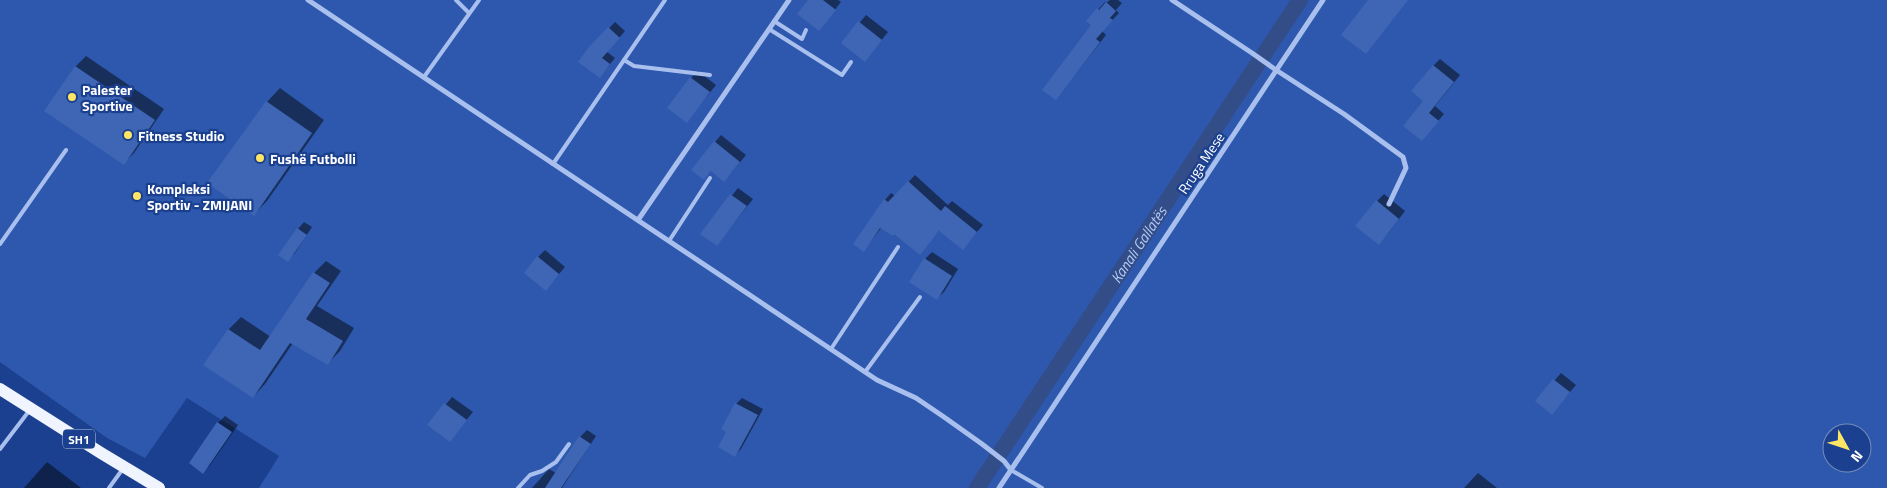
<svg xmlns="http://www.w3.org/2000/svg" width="1887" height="488" viewBox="0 0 1887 488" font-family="'Titillium Web',sans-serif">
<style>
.green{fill:#2d58ad;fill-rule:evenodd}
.shadow{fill:#0007}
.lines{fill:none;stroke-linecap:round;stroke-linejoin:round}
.canal{stroke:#334d88;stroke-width:16}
.building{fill:#3e66b5}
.service{stroke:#a9c0ee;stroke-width:4}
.minor{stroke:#a9c0ee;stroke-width:5}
.primary{stroke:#f0f4ff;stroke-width:12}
.poi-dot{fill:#ffe566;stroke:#1b408f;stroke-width:2}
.labels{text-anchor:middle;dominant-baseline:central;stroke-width:4.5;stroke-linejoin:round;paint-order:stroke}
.shield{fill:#1b408f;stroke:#bbc6dd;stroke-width:1}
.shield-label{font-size:12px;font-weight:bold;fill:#fff}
.poi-label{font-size:14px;font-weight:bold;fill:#fff;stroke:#1b408f;text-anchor:start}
.street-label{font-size:14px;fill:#fff;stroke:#1b408f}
.water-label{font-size:15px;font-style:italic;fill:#b5cbf5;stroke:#1b408f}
</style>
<rect width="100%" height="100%" fill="#1b408f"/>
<path class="green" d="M0 0H1887V488H259L279 456 187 398 145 458 107 438 0 362ZM1832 433H1862V463H1832Z"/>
<g class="shadow">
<polygon points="809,0 838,0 841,2 819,30"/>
<polygon points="1110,0 1118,0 1122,3 1116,10 1119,13 1102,31 1106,35 1062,91 1092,25 1088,21 1105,2 1106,3"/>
<polygon points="866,15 888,32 871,53 843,43"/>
<polygon points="615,22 625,31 607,52 615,58 600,76 589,49"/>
<polygon points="86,56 164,109 134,153 124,163 46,111 76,66"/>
<polygon points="1440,59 1460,75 1435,106 1444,114 1422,140 1424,101 1433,66"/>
<polygon points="698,71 716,85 687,121 691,78"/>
<polygon points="280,88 324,120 267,201 254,214 209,183 267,102"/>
<polygon points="721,135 746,155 731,173 712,170 704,179 715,142"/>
<polygon points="915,175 948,205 952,201 983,225 963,248 940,230 920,253 894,232 882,227 864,250 885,200 891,193 895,196"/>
<polygon points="738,188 753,199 723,237 702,233"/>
<polygon points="1384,194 1405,211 1386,236 1377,201"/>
<polygon points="304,222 312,227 295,253 288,260 298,229"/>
<polygon points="545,250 565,267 546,289 538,257"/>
<polygon points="932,252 958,269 944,292 937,298 925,259"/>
<polygon points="326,261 341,271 317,306 354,328 340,351 328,363 293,343 265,384 253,397 205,365 229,329 241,317 271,337 314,273"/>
<polygon points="1561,373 1576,385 1552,413 1537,401"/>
<polygon points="452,397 473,412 450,440 429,425"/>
<polygon points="742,398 763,409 741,449 735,455 728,431 736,404"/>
<polygon points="225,416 238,425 210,465 203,472 190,463 218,423"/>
<polygon points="587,430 596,436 562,488 532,488 549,469 556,473 580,437"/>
<polygon points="47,462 81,488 24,488"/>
<polygon points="1478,473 1497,488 1464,488"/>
</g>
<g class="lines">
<path class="canal" id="s1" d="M977 488 1300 0"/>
</g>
<g class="building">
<polygon points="808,0 823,0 836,10 819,31 797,14"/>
<polygon points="1368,0 1408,0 1366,54 1341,35"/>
<polygon points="1106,2 1116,11 1110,18 1113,20 1096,39 1100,42 1056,100 1042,90 1091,25 1086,21 1097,8 1099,10"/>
<polygon points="858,21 882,40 865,62 841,43"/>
<polygon points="608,27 620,38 602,58 610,64 600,78 578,62 588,48"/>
<polygon points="1433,65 1454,82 1429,113 1439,121 1422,141 1403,126 1423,101 1411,91"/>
<polygon points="75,66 155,120 124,165 44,111"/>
<polygon points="690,77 710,92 687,123 667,108"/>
<polygon points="266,101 312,133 254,216 207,183"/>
<polygon points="714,141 740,162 724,182 711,171 704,180 691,170"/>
<polygon points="908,181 941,211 945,206 977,232 963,250 939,231 920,255 894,234 893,236 880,228 864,252 853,244 884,199 888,202"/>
<polygon points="730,194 747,206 717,246 700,234"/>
<polygon points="1376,200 1399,219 1379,245 1355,226"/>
<polygon points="297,228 307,235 288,262 278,255"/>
<polygon points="537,256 559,274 546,291 524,273"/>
<polygon points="924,258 952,276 937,300 909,282"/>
<polygon points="313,272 330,283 306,319 343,341 328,365 290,343 253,398 203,365 228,329 260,350"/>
<polygon points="1553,379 1570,392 1552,415 1535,401"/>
<polygon points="444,403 467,420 450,442 427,425"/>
<polygon points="735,403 758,415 735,457 718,447 726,432 721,429"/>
<polygon points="217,422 232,432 203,474 189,463"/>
<polygon points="579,436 591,444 561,488 545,488"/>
</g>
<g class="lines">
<g class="service">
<polyline points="456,0 469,13"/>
<polyline points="774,21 802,39 806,30"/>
<polyline points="769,29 842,75 851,62"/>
<polyline points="624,60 634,66 710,75"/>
<polyline points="424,77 479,0"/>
<polyline points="553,164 665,0"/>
<polyline points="669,241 710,178"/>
<polyline points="0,244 66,150"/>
<polyline points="831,349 898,247"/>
<polyline points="865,372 920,297"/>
<polyline points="0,449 29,411"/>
<polyline points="1011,470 1042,488"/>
<polyline points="109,488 122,470"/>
<polyline points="518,488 530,475 542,471 556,462 569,444"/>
</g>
<g class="minor">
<polyline points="308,0 877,380 916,398 944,417 982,444 1004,461 1011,470"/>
<polyline points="1172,0 1252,53 1276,70 1344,114 1403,157 1406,168 1389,204"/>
<polyline points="638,220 789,0"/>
<polyline points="999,488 1323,0"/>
</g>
<polyline class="primary" points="0,389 101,453 159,488"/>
</g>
<g class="poi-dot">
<circle cx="72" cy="97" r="5"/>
<circle cx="128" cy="135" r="5"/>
<circle cx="260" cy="158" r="5"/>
<circle cx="137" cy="196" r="5"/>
</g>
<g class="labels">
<rect class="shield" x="63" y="429.5" width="32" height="19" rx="4"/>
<g class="shield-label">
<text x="79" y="439">SH1</text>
</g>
<g class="poi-label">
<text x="82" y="89">Palester<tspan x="82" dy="16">Sportive</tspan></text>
<text x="138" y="135">Fitness Studio</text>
<text x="270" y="158">Fushë Futbolli</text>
<text x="147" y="188">Kompleksi<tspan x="147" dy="16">Sportiv - ZMIJANI</tspan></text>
</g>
<g class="street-label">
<text transform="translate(1201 163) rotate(-56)">Rruga Mese</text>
</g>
<g class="water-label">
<text stroke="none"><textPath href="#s1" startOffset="292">Kanali Gallatës</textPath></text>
</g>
</g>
<g transform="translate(1847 448) rotate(130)"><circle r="24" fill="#1b408f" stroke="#768cbc"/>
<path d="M0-4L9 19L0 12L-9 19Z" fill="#ffe566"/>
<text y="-8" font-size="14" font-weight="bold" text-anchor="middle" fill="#ffffff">N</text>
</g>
</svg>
